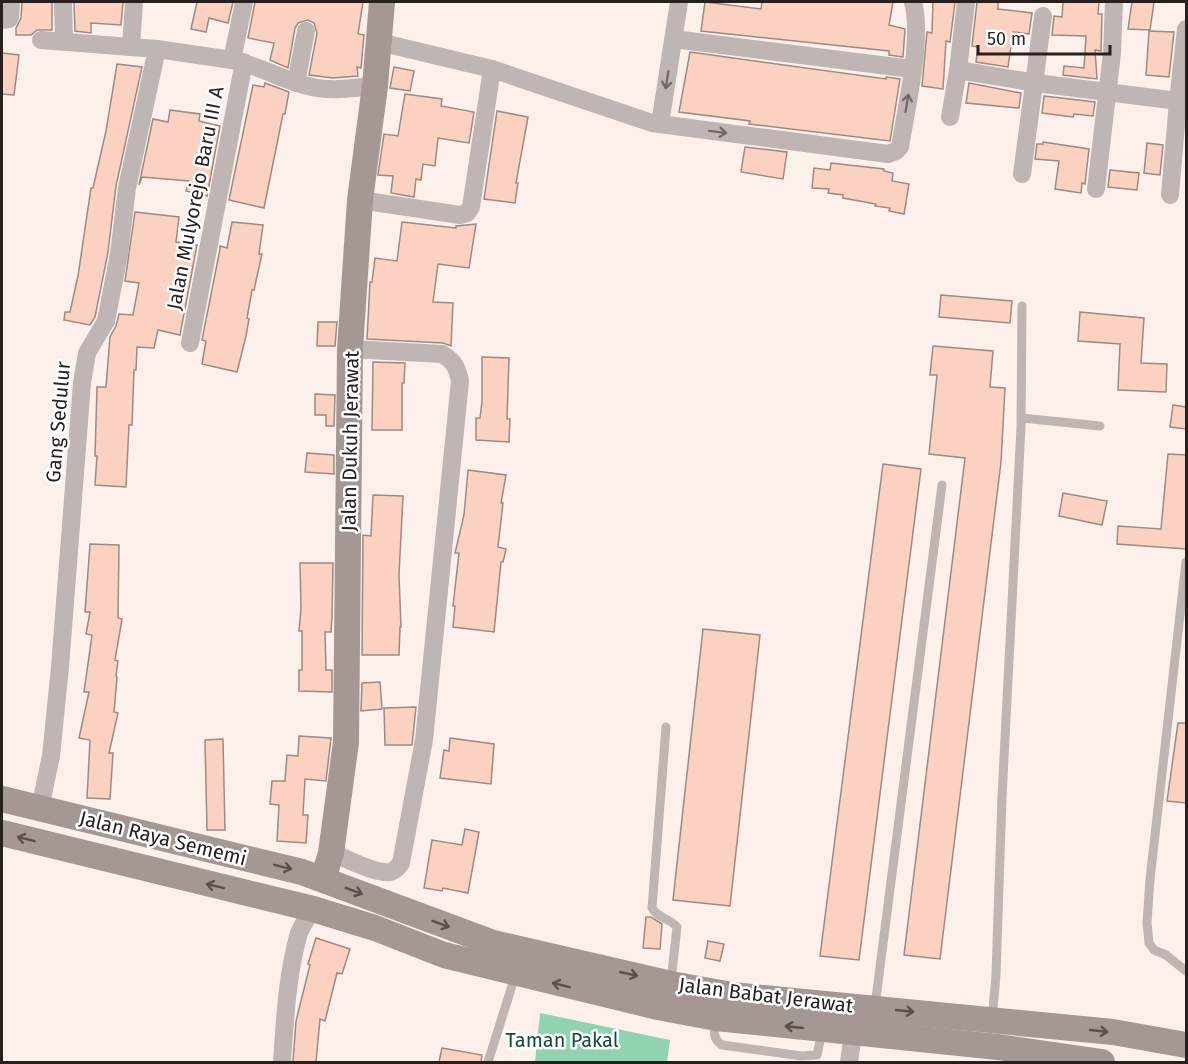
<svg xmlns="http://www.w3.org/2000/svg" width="1188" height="1064" viewBox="0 0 1188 1064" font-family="'Fira Sans',sans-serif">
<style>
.green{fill:#91d2b1}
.building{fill:#fbd1c2;stroke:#9d8a84;stroke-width:1.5}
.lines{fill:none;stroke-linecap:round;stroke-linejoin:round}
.lane{stroke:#bfb5b3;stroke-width:9}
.street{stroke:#bfb5b3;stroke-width:18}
.secondary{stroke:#a59793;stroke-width:26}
.oneway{stroke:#736a68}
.oneway2{stroke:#59504c}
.labels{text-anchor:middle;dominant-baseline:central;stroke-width:5;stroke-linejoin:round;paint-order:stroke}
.street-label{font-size:20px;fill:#27201d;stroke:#fff}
.park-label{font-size:20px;fill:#124a33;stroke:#fff}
</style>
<rect width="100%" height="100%" fill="#fdf0eb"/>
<polygon class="green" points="540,1013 670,1040 667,1062 535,1062"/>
<g class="building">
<polygon points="22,2 52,2 52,30 37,30 31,35 16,35 16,28 21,18"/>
<polygon points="74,2 123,2 121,25 91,23 91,33 75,31"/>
<polygon points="197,2 233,2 228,23 209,18 206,32 191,29"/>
<polygon points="255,2 363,2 358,34 364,35 361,68 357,67 358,76 333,78 309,75 317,33 314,23 308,20 298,23 295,28 288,68 270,60 274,43 248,38"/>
<polygon points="705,2 761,9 762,2 893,2 889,25 905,29 903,57 889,55 889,51 701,31"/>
<polygon points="933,2 955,2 950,42 946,41 943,89 922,86 927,32 932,33"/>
<polygon points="977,2 998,2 998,9 1032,13 1029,34 1013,32 1008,67 976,62 978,47 972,46"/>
<polygon points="1063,2 1099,2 1098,14 1102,14 1101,51 1095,50 1097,79 1063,75 1064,66 1084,68 1086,36 1052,35 1054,16 1062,17"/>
<polygon points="1132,2 1154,2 1150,30 1128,29"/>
<polygon points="1149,31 1174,32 1169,77 1146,75"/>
<polygon points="690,52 886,79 886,77 900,79 890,141 749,124 750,121 679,112"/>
<polygon points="2,53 19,55 14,95 2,94"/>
<polygon points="117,64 142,67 116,186 108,252 95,317 90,325 64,320 65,312 70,312 78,276 91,188 93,188 106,131"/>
<polygon points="394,67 414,71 410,91 390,88"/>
<polygon points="265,83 289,92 285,114 283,114 264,208 229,200 253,85 264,87"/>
<polygon points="969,83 1021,93 1019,108 966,103"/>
<polygon points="405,94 442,99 441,106 474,112 469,143 438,138 435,166 423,164 421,180 416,179 414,197 391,193 393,176 378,175 384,134 398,136"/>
<polygon points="1044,96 1095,102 1093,116 1074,114 1073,117 1042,113"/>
<polygon points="170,110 200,114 199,121 220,126 207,196 186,191 189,181 142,177 139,185 153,119 168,122"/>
<polygon points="497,111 528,117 516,183 518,183 515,203 484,199"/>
<polygon points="1043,142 1089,149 1085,184 1082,183 1081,193 1055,189 1059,161 1035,159 1037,144 1043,144"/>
<polygon points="1147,143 1163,145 1160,175 1144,173"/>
<polygon points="745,147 787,152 783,179 741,172"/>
<polygon points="831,163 884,169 884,171 893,173 892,181 909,184 904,214 889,211 890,208 875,206 876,204 843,198 843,195 828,193 829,189 812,188 814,168 830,170"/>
<polygon points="1110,170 1139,173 1137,190 1108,187"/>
<polygon points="135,212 179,217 176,242 197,245 180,335 158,330 154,348 137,347 136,370 134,370 132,425 129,425 126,487 95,485 97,456 95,456 97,387 106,387 110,337 116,326 119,314 133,315 139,283 125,281"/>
<polygon points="232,222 263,225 259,254 262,254 254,290 252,290 247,318 249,319 246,336 237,372 202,364 206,341 202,340 220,249 220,246 227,248"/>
<polygon points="402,222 456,228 456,226 476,224 469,268 438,264 433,302 453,303 451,346 443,343 367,339 370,282 372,282 375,258 397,261"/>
<polygon points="941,295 1012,301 1010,323 939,317"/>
<polygon points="1080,312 1144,318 1141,363 1167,364 1166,392 1118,390 1120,344 1078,341"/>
<polygon points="318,322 337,322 335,346 317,346"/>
<polygon points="933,346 993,351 990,387 1005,388 1001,462 940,959 904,955 965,458 929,454 937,375 930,375"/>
<polygon points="482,357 509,358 507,419 510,419 509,442 476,440 476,418 480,418 482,401"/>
<polygon points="373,362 405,363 404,383 402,383 402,430 372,430"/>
<polygon points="315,394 335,395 334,426 326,426 326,415 315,415"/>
<polygon points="1173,405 1186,407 1186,429 1170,427"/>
<polygon points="307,453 334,455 334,474 305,472"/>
<polygon points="1168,454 1186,455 1186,549 1117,544 1118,526 1161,529"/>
<polygon points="883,464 921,469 859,960 820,956"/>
<polygon points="468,470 506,475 501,503 503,503 498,547 506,549 503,562 501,562 494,632 453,627 455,606 453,606 459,553 455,553 464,515"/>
<polygon points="1063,493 1107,501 1102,525 1059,516"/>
<polygon points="373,495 403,496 399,575 401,627 400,627 399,655 362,655 363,535 371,536"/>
<polygon points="90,544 119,545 118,618 122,619 115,660 118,661 116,676 117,677 114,712 118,713 109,753 113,753 110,799 87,798 90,740 79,738 89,692 84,692 92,635 86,634 90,612 85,612"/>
<polygon points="300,563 333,563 332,617 331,632 325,632 326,670 332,670 332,692 299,691 299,670 302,670 302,631 299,631 301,608"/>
<polygon points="703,629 760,635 730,906 673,900"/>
<polygon points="380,682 382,709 361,711 362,683"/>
<polygon points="416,707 412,745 385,745 384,708"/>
<polygon points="1178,723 1186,723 1186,803 1167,801"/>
<polygon points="299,736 331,738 326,781 305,779 303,815 308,815 306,843 277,841 279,805 270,804 272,781 285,781 287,755 298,756"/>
<polygon points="450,738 494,744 491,784 440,778 444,750 449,751"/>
<polygon points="223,739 225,830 207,830 205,740"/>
<polygon points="465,829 479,832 468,893 443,888 442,891 424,888 432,840 462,845"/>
<polygon points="646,917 651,917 662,924 660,949 643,948"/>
<polygon points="316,938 350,949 342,974 337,973 325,1021 320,1019 316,1062 293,1062 296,1021 310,965 308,964"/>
<polygon points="708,941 724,944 720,961 705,958"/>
<polygon points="442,1048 482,1055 481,1062 439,1062"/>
</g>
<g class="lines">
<g class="lane">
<polyline points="1022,418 1100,426"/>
<polyline points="1186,562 1150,879 1147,923 1149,943 1154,950 1166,955 1186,971"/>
<path d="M666 727 652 908C657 918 670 918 677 927L671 981"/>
<polyline points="875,1006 942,485"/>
<polyline points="992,1020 996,975 1002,797 1021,427 1022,306"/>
<path d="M716 1021C714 1031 712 1038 722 1045L802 1056 817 1055 822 1031"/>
<polyline points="488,1062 516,973"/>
</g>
<g class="street">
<polyline points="63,2 64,41"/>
<polyline points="966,2 958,70 1036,83 1178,101"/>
<polyline points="2,20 9,19 10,17 11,2"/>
<polyline points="674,39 912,69"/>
<path d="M41 40 157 49 232 60C258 65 282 80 308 86 330 92 353 88 375 86"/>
<path d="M379 42 492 69 652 123 888 154 896 151 900 147C906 109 923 38 913 2"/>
<polyline points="131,47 134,2"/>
<polyline points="232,60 244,2"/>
<polyline points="296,83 306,31"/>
<polyline points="950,117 958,70"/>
<polyline points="660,124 679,2"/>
<polyline points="1022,174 1043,16"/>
<polyline points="1096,189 1112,53 1114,2"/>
<polyline points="1170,195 1178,101 1186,29"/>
<polyline points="360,200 460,215 467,213 471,207 492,69"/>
<polyline points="190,343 244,62"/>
<polyline points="40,808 51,756 60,667 82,383 87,353 106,321 119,254 127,188 157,49"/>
<path d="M331 851C343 858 376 874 390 872 395 871 398 867 401 863L424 740 460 381C457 367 454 361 442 354L350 349"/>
<path d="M282 1062C285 1019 287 975 299 933 302 925 308 917 313 909"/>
<polyline points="849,1062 853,1033"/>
</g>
<g class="secondary">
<polyline points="2,799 302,872 493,943 671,984 732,995 1113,1032 1186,1045"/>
<polyline points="2,833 313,909 375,928 444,955 658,1007 716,1018 998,1047 1102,1062"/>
<polyline points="323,879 331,853 346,742 350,349 360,200 375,86 382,2"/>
</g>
</g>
<defs><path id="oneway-shaft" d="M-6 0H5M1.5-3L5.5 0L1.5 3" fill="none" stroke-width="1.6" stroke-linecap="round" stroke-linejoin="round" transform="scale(1.5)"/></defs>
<g class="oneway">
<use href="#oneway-shaft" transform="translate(667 80) rotate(99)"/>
<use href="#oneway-shaft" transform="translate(907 103) rotate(-81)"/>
<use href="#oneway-shaft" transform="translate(718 132) rotate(7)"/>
</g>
<g class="oneway2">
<use href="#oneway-shaft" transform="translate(26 839) rotate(-166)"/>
<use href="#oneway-shaft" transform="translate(283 867) rotate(14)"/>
<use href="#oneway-shaft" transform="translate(215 886) rotate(-166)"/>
<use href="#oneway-shaft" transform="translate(354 891) rotate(21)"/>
<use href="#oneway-shaft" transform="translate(441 924) rotate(20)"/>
<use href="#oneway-shaft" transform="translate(629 974) rotate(13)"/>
<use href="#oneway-shaft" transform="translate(561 985) rotate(-166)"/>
<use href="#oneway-shaft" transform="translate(905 1011) rotate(6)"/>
<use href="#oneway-shaft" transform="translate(794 1027) rotate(-174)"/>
<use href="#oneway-shaft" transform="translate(1099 1031) rotate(6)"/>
</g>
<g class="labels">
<g class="street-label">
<text transform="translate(195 198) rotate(-79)">Jalan Mulyorejo Baru III A</text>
<text transform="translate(58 422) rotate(-85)">Gang Sedulur</text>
<text transform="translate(350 441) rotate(-89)">Jalan Dukuh Jerawat</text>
<text transform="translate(163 838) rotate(14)">Jalan Raya Sememi</text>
<text transform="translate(766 995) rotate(7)">Jalan Babat Jerawat</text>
</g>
<g class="park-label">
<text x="562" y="1040">Taman Pakal</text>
</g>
</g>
<rect width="1188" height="1064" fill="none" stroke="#27201d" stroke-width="6"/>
<path d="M978 45v9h132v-9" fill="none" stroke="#27201d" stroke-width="3"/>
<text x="987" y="45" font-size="18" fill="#27201d" stroke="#ffffff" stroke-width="4.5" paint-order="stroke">50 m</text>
</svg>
